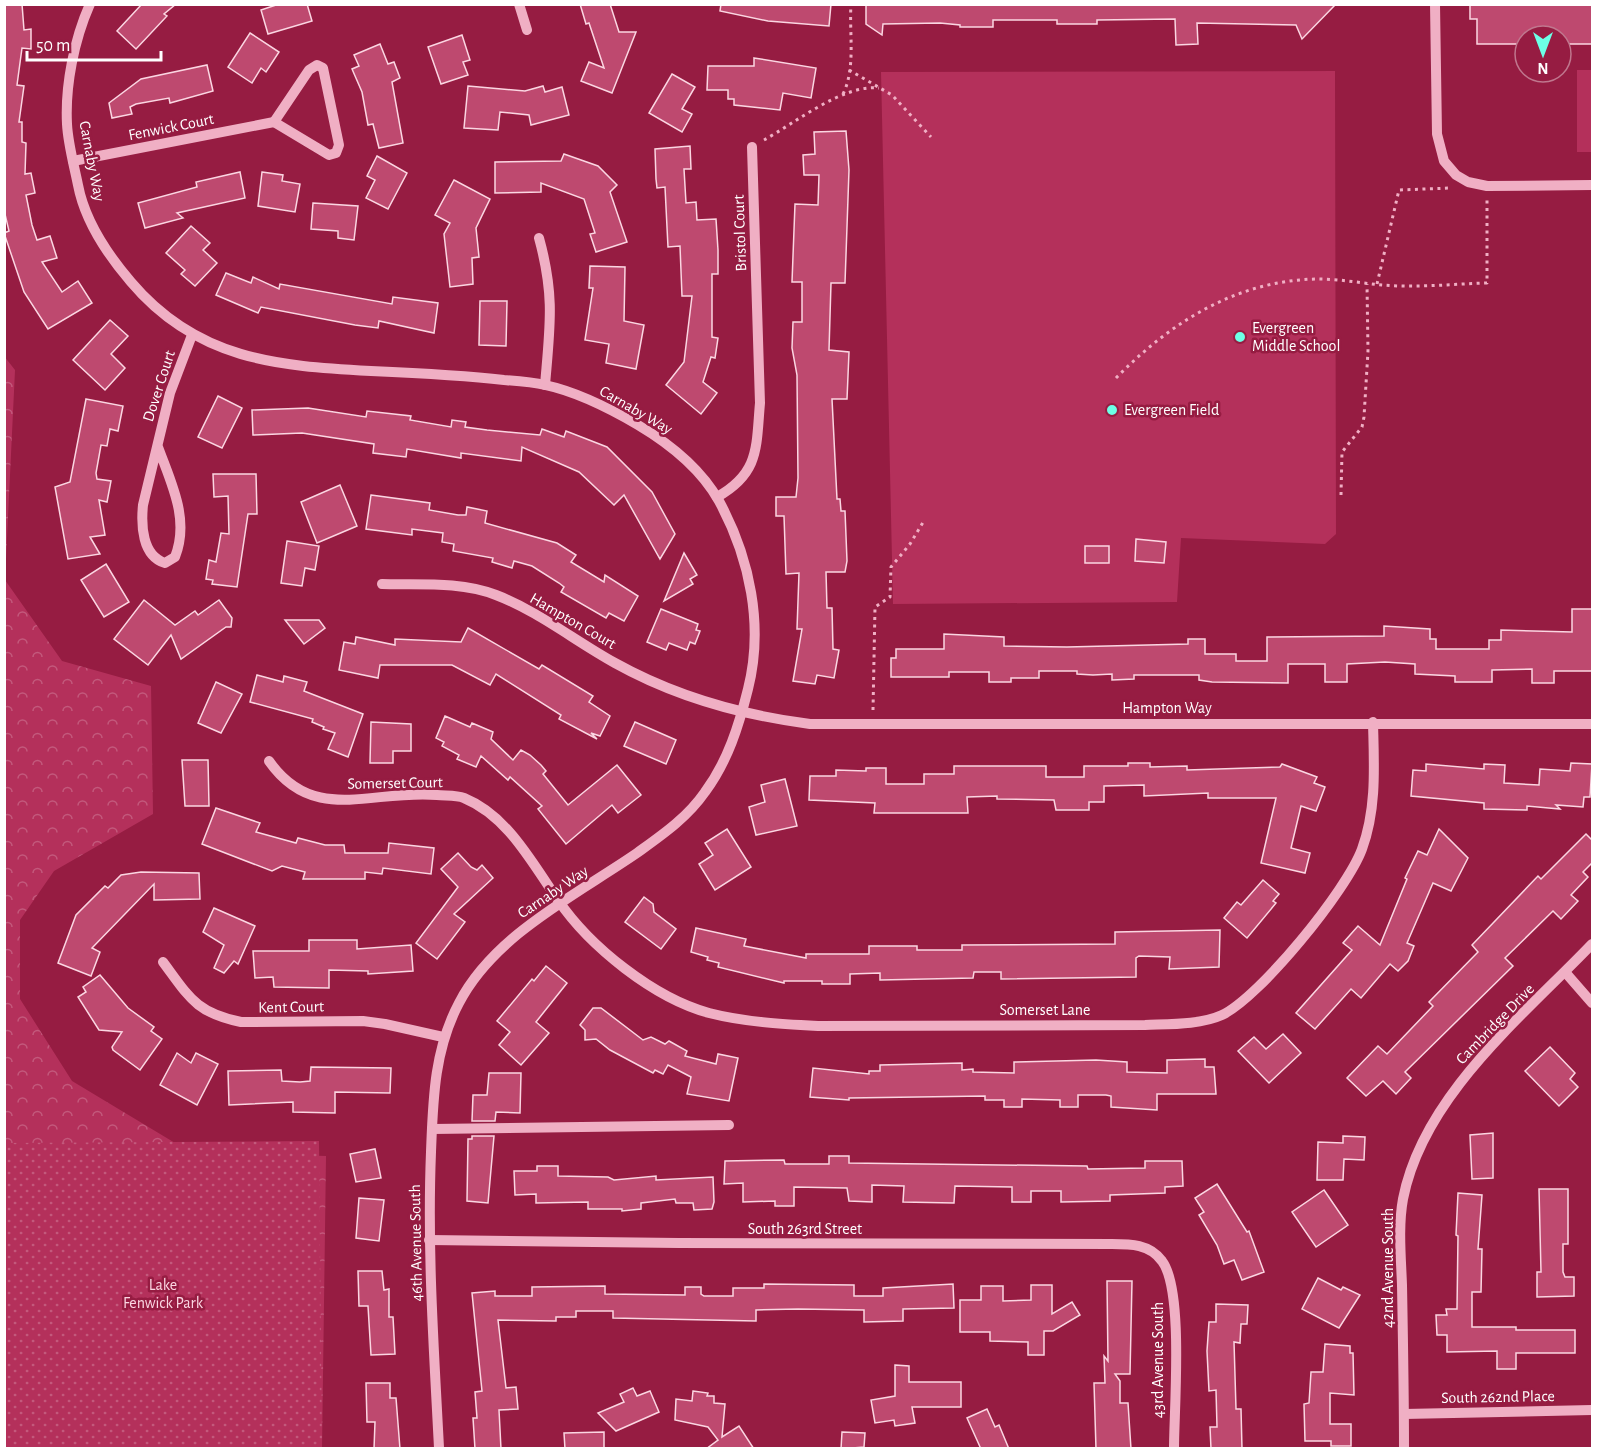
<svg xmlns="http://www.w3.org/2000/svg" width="1597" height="1453" viewBox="0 0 1597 1453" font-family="'Alegreya Sans',sans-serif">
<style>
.forest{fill:url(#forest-crowns)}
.park{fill:url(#park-dots)}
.garden{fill:#b4305b}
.building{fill:#be496f;stroke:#fbd6e2;stroke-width:1.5}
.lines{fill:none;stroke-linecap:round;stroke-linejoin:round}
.path{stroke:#f0afc4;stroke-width:3;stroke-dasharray:3 4.5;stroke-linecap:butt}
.minor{stroke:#f0afc4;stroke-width:10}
.poi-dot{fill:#6dffe6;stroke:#961c42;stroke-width:2}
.labels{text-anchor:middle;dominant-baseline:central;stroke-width:5;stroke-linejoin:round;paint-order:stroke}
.street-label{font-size:16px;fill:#fff;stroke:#961c42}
.poi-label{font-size:16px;fill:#fff;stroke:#961c42;text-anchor:start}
.park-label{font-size:16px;fill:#fbd6e2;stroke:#961c42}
</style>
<defs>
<pattern id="forest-crowns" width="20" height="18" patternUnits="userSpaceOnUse" patternTransform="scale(1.5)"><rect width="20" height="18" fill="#b4305b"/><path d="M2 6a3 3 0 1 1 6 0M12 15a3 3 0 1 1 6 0" fill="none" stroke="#c3597c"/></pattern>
<pattern id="park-dots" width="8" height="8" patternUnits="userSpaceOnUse" patternTransform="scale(1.5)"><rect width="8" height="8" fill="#b4305b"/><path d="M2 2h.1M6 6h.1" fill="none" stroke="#c3597c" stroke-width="1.8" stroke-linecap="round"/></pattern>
</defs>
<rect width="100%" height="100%" fill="#961c42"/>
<polygon class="forest" points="4,356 15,370 5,580 62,661 151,686 153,814 54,871 20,920 20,999 72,1081 190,1152 326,1156 322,1448 5,1448"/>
<polygon class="park" points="319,1141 322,1448 5,1448 5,1143"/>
<g class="garden">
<rect x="1577" y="70" width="15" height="82"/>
<polygon points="1335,71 1336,534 1325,544 1181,538 1177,602 893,604 881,72"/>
</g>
<g class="building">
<polygon points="22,4 24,30 31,29 31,49 22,48 17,85 24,86 19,122 22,122 22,142 26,143 25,174 31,173 35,193 26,195 32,225 37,240 50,236 57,258 42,262 62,292 78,281 92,303 48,329 24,292 4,233 9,231 4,210 4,5"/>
<polygon points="142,4 176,4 164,14 167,16 136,49 117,31"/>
<polygon points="279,4 307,4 312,21 268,34 261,10"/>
<polygon points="580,4 610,4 619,32 636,32 612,93 581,81 589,62 604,68 589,23 586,24"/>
<polygon points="721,4 831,4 829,26 768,21 720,11"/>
<polygon points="866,4 1336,4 1302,39 1296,25 1197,23 1198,44 1176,45 1175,19 1097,20 1097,24 1057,24 1057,20 993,20 993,27 960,27 960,25 940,23 883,24 882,35 866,24"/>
<polygon points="1470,4 1593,4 1593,44 1561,44 1561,36 1525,36 1525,44 1477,44 1477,19 1470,19"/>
<polygon points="250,33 279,52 266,72 261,68 252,83 228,67"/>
<polygon points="462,35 470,60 463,62 468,75 441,84 428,47"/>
<polygon points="380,44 388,64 394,62 400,78 392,82 403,143 379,148 373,124 368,125 362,92 352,69 359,66 354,55"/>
<polygon points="754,58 816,68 811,98 783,93 780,110 734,105 734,99 728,99 728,90 707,90 708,66 754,66"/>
<polygon points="207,65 213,91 170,103 169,98 136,104 130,107 132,114 112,118 109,103 141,79"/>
<polygon points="672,74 695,87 682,109 692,114 682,132 649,113"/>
<polygon points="468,86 525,91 543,86 545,92 562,87 569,115 531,125 529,115 500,112 498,130 464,128"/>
<polygon points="846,131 849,170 845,283 831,283 829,350 849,352 847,399 832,399 837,499 840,499 841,511 845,511 847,561 845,572 826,572 827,608 832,608 833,649 839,650 834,678 817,675 815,684 793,681 802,629 797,629 799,573 786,574 784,516 776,516 776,497 796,497 798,478 797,375 792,348 793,322 802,322 802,282 792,282 795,204 818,205 819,175 804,175 803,155 815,154 814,132"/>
<polygon points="690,146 691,169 684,169 686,203 696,202 697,220 716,219 718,250 718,274 712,274 712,337 718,338 715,358 711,357 703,382 717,393 701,414 666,385 684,362 692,296 682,296 680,246 668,247 665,187 657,188 656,179 655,149"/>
<polygon points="564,154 598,166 617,185 610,192 627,242 596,252 590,234 595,233 584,199 541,183 541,192 495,193 495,162 561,161"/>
<polygon points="377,156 407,173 388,209 366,198 375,180 367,176"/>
<polygon points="240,172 245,198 177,213 183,218 145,228 138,203 197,187 196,182"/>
<polygon points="262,172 283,175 282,181 300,184 295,212 258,206"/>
<polygon points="454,180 490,199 476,228 479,257 472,258 473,284 450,287 444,234 450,223 435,215"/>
<polygon points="313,203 358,206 354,240 338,238 338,231 311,229"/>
<polygon points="191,226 210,243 203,250 217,263 195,286 181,274 185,270 166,253"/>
<polygon points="590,266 625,267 624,321 644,325 636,369 606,363 609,344 585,340 593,288 589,288"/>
<polygon points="226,273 251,283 253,277 279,289 280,284 392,304 393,297 438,303 434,333 379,321 378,328 355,325 261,307 258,313 216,295"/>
<polygon points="480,301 507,301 506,346 479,345"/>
<polygon points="110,320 128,336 111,354 125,368 105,390 73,360"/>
<polygon points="218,396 242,408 222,448 198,437"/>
<polygon points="86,399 123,406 118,431 110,429 107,446 101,445 96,473 97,479 111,481 107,502 99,500 105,535 90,537 100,554 68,559 55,487 70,482"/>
<polygon points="308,408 366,417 367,411 411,416 410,420 451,427 452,420 466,422 465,427 487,430 540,435 542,429 564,437 566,431 607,447 652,492 675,534 660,559 624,495 614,505 579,472 522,447 521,461 461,453 461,458 407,449 406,457 373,453 374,444 302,433 253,435 252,410"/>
<polygon points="213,474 256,474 257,514 248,514 237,587 212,584 213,580 206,579 209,560 216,562 221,533 229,534 228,496 214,497"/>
<polygon points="340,485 357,526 317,543 301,502"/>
<polygon points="371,495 430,503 429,510 458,515 466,515 467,507 487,511 485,523 557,543 576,555 571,562 604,582 605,575 638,596 624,621 609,613 606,618 561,592 564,587 559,583 532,566 514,561 512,568 492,562 493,558 453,551 454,544 442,542 443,533 412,529 412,535 366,529"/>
<polygon points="1136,539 1166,542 1164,563 1135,561"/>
<polygon points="287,541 319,546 315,570 305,568 302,586 281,583"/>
<rect x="1085" y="546" width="24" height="17"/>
<polygon points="684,553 697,575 690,579 693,584 664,601"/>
<polygon points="106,564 129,602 104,617 81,580"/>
<polygon points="144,600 175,625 195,611 198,615 219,600 232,618 231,627 226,627 181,659 171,635 148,665 114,639"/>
<polygon points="661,609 698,624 696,630 700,631 695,644 690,642 687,650 669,643 666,650 647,642"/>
<polygon points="1572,609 1593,609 1593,671 1554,671 1554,683 1532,683 1532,669 1492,670 1492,682 1455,682 1455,676 1415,674 1415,664 1385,662 1347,664 1347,682 1325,682 1325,664 1288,664 1288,683 1212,682 1199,680 1199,675 1134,675 1134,679 1112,680 1112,674 1093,675 1077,674 1077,671 1039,671 1039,678 1011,678 1011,682 989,682 989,672 949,672 949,677 891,677 891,658 896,658 896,649 944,649 944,634 1004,637 1004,646 1067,647 1188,644 1188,639 1205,639 1205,654 1236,654 1236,661 1267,661 1267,637 1384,636 1384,626 1430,629 1430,639 1436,639 1436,649 1489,649 1489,640 1501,640 1501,630 1572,632"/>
<polygon points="285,620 319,620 325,628 304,644"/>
<polygon points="468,628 539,669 542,665 593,696 589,702 610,716 600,736 591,733 597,739 559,719 561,715 496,674 490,685 452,665 380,665 378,678 339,670 344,642 355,644 356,637 395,645 395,639 461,642"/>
<polygon points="257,675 283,682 284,676 307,682 304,691 363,714 348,757 328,749 335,733 323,729 324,727 312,722 313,719 250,702"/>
<polygon points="216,682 242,694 221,733 198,723"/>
<polygon points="445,716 470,727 472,723 493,732 491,739 513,760 521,750 530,755 541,765 546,771 543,774 568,805 617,765 641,795 618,813 612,805 566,844 538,809 542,806 510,777 508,780 481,756 476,767 457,759 459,755 442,746 444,742 436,738"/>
<polygon points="371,722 411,724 411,751 393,751 393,763 370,763"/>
<polygon points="635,722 676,740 666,764 624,746"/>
<polygon points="182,760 208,760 209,806 185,806"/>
<polygon points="1128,763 1150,763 1150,767 1187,766 1187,770 1280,767 1282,764 1317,777 1314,783 1325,787 1316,811 1301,806 1291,848 1310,853 1305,873 1261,863 1276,798 1208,798 1208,793 1144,796 1144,785 1104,786 1104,802 1089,802 1089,810 1056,810 1054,800 997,799 997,796 967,797 968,813 874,813 875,803 809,800 810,776 836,776 836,770 866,771 866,768 886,768 886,784 924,784 924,774 954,774 954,766 1046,766 1046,777 1084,777 1084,766 1128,766"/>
<polygon points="1571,763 1592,764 1590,797 1584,797 1583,807 1556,805 1560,809 1527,806 1527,810 1484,809 1484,803 1411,796 1413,770 1426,771 1426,764 1484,769 1484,764 1505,765 1504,783 1539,785 1540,769 1570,771"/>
<polygon points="785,779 797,826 756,835 749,807 765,802 761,785"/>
<polygon points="216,808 260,823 256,832 296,843 298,838 325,845 344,845 345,853 388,853 389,843 434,848 431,874 383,868 382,874 365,872 365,879 303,879 305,872 282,866 272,871 202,844"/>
<polygon points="727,829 751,867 715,890 699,864 713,855 705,843"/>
<polygon points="1439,829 1468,858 1451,891 1433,883 1407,943 1414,946 1408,961 1398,971 1390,964 1361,998 1351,989 1315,1029 1296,1013 1352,950 1343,943 1358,926 1380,945 1407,879 1405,878 1418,851 1427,855"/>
<polygon points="1586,834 1593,841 1593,862 1583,872 1588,877 1571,895 1578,901 1561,919 1553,911 1505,958 1513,966 1405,1072 1411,1078 1396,1094 1383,1081 1366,1096 1347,1078 1378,1046 1387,1054 1433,1006 1429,1002 1478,952 1472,945 1538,876 1541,879"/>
<polygon points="458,853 471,867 477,870 482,865 493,878 454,914 465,922 437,959 416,943 458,887 441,869"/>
<polygon points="141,872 199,873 200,899 154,900 154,884 92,948 100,952 91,976 58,963 76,915 105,886 108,888 121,875"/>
<polygon points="1263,880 1279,894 1273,901 1276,903 1247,938 1224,918 1237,902 1241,905"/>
<polygon points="644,897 653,904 654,912 676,929 661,949 625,922"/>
<polygon points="214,908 255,926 238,964 234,961 224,973 214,968 224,945 203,932"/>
<polygon points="696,928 746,939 744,946 806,958 806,954 869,954 869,946 917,946 917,950 962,950 962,945 1115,944 1115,932 1220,930 1219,967 1169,969 1170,957 1139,956 1136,958 1136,977 1001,979 1001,972 974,972 973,978 880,980 880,973 850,974 850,984 822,984 822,981 784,981 784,983 718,967 719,963 707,960 708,957 691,952"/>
<polygon points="309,940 357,940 357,949 411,945 413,971 368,974 368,971 329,970 329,988 274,987 273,977 255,978 253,951 309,951"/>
<polygon points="546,966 567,983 536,1022 549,1033 521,1065 499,1045 510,1032 497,1021 532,979 534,981"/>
<polygon points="100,975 128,1008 154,1027 151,1031 162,1039 140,1070 113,1050 112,1047 122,1032 99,1030 78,997 86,992 83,987"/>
<polygon points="593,1008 601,1008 643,1040 651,1037 665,1044 669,1041 687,1051 685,1056 716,1064 718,1054 738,1058 729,1101 687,1094 691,1077 668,1065 663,1074 655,1070 653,1073 610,1050 596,1039 585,1040 585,1030 580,1025"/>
<polygon points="1283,1034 1301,1053 1269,1083 1238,1051 1254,1037 1266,1049"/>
<polygon points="1550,1047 1575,1073 1570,1079 1578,1087 1559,1106 1525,1071"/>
<polygon points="177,1053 191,1063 196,1053 218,1064 197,1105 160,1085"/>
<polygon points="1205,1059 1205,1067 1214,1067 1216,1094 1157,1094 1157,1110 1111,1107 1111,1096 1106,1095 1078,1095 1078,1107 1060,1107 1060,1100 1022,1099 1022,1107 1004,1107 1004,1100 985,1100 985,1096 849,1098 849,1100 810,1097 813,1068 869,1074 869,1071 880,1071 880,1065 962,1063 962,1070 973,1069 973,1072 1014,1073 1014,1062 1096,1060 1127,1062 1127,1072 1167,1073 1167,1060"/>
<polygon points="311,1067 391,1068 390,1093 335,1092 335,1113 293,1112 293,1102 229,1105 228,1071 281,1070 282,1081 300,1082 310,1081"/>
<polygon points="489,1073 521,1073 520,1113 496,1112 495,1121 472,1121 473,1095 487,1095"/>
<polygon points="1493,1133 1493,1178 1472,1179 1470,1135"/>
<polygon points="472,1136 494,1136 488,1203 467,1201 468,1139 472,1139"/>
<polygon points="1343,1136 1365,1137 1364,1160 1344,1159 1343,1180 1317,1180 1318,1142 1343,1143"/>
<polygon points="375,1149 381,1178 356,1182 350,1154"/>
<polygon points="829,1156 849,1156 849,1163 1087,1166 1088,1169 1145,1168 1145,1161 1182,1161 1183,1186 1165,1187 1165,1193 1110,1195 1110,1201 1061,1202 1061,1191 1031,1191 1031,1202 1012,1202 1012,1187 955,1186 954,1203 903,1202 904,1186 872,1185 872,1202 849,1201 847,1188 794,1187 794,1206 775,1206 775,1201 743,1202 743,1183 724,1184 725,1161 784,1160 785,1164 829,1164"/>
<polygon points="537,1166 558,1166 558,1176 608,1177 614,1180 656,1176 656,1180 713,1177 714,1202 712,1209 694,1210 693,1203 676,1203 675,1199 641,1203 641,1209 622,1211 622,1209 588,1209 588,1202 536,1203 536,1194 515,1195 514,1171 537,1171"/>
<polygon points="1217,1184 1247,1232 1249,1231 1264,1272 1242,1280 1234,1260 1224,1264 1217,1245 1199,1215 1204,1212 1195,1198"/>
<polygon points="1539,1189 1568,1189 1568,1244 1563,1244 1563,1272 1565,1277 1574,1277 1574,1296 1537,1297 1537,1272 1541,1272"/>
<polygon points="1324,1190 1348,1225 1316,1247 1292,1212"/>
<polygon points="1458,1193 1482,1195 1478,1249 1482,1249 1481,1292 1472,1292 1472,1327 1516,1327 1516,1330 1575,1330 1575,1353 1516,1353 1516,1369 1497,1369 1497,1351 1447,1352 1447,1335 1437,1335 1436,1315 1447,1315 1446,1309 1457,1309 1458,1236 1456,1235"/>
<polygon points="359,1198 384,1200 379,1241 356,1238"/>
<polygon points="358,1271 382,1271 384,1290 389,1289 389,1317 393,1317 395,1354 371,1355 368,1306 359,1306"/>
<polygon points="1318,1278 1341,1290 1343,1287 1360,1295 1339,1328 1302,1309"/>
<polygon points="1107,1281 1132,1281 1130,1374 1115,1374 1120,1381 1120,1403 1128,1403 1131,1449 1096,1449 1094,1383 1105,1383 1104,1356 1108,1361"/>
<polygon points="764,1284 854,1285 854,1296 883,1296 883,1288 953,1284 954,1308 903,1309 903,1321 864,1322 864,1310 798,1309 756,1310 756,1321 613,1318 613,1311 576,1311 576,1317 556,1317 556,1321 498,1320 506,1388 516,1387 518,1409 499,1410 501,1449 475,1449 473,1418 477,1418 475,1392 482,1391 472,1293 495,1291 495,1296 532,1296 532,1287 605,1286 605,1294 685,1295 685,1287 701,1287 701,1294 704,1296 733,1296 733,1288 764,1288"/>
<polygon points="1031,1285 1052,1285 1052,1314 1072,1302 1080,1315 1053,1331 1044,1331 1044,1355 1028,1355 1028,1342 990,1341 990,1332 960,1332 960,1300 981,1300 981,1286 1003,1286 1003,1301 1031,1300"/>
<polygon points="1216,1304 1248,1305 1247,1324 1241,1324 1240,1343 1234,1342 1236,1409 1241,1409 1242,1449 1211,1449 1210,1427 1217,1427 1216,1390 1209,1391 1207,1351 1209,1322 1216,1322"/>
<polygon points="1325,1344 1350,1346 1350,1353 1353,1353 1354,1395 1330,1393 1330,1424 1351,1424 1351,1446 1331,1446 1331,1441 1305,1441 1304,1404 1309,1403 1311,1372 1323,1372"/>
<polygon points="895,1365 909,1366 909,1382 961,1382 961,1407 912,1407 915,1423 895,1426 894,1420 875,1423 871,1400 895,1396"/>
<polygon points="366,1383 390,1383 390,1398 396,1398 400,1449 374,1449 375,1422 367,1422"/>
<polygon points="633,1388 637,1396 650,1391 659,1412 616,1431 598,1413 624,1402 620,1394"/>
<polygon points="693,1391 708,1393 707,1396 714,1396 714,1403 725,1404 722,1437 739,1426 754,1449 706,1449 718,1440 708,1427 675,1420 676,1399 692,1401"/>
<polygon points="987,1409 995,1427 999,1425 1009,1449 981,1449 967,1418"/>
<polygon points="604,1432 604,1449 565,1449 564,1433"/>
<polygon points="842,1432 865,1433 864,1447 841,1449"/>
</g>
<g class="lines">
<g class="path">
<polyline points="849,70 892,95 931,137"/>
<path d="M843 94C856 68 849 33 851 4"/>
<path d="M764 140C795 123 843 84 879 88"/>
<polyline points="1377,284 1399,190 1451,188"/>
<path d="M1116 378C1171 322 1237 280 1318 279 1339 279 1361 283 1382 285 1416 288 1452 284 1487 283V200"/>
<polyline points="1341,495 1342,452 1362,427 1364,417 1368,351 1367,284"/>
<polyline points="873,710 875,607 890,597 891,567 910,544 925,519"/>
</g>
<g class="minor">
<path d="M90 4C74 40 65 86 67 124 68 144 74 165 78 185 85 222 107 254 131 282 197 360 277 366 371 371 416 373 460 375 504 380 517 381 532 382 545 385 578 392 609 408 638 425 670 444 701 469 719 501 750 558 764 626 748 689 739 725 728 761 705 792 687 818 662 835 637 853 576 895 494 935 459 1003 434 1050 433 1100 431 1152 427 1251 434 1350 439 1448"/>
<polyline points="519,4 527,30"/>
<polyline points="1435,4 1437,134 1444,161 1456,175 1468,182 1487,186 1592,185"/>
<polygon points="317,65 323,68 339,145 336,153 329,155 274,122 309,70"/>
<polyline points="73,161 274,122"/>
<path d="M539 238C555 296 550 326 545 385"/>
<path d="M158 447C171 483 190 519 175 557L165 563C142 556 141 525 143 505L170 393 192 335"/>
<path d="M717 497C760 473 756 447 760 403L752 147"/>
<path d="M382 584C418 585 461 581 496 595 538 611 575 641 615 663 676 697 741 715 810 724H1592"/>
<path d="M269 761C314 825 372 789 437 795 445 796 456 795 464 798 508 816 532 863 558 900 590 947 654 998 709 1013 744 1022 781 1024 818 1026L1145 1025C1168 1024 1200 1025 1222 1015 1260 997 1347 890 1362 849 1377 808 1374 765 1373 722"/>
<path d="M163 962C189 997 196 1013 241 1022L363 1021 385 1024 443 1037"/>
<polyline points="1565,972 1592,1003"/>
<polyline points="432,1129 729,1125"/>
<path d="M429 1240 679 1243 1112 1244C1130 1244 1150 1244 1162 1261 1184 1290 1174 1409 1174 1448"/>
<polyline points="1404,1414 1592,1410"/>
<path d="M1404 1448C1404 1394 1403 1340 1402 1285 1401 1258 1398 1226 1403 1199 1423 1096 1522 1017 1592 944"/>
</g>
</g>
<g class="poi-dot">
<circle cx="1240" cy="337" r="6"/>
<circle cx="1112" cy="410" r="6"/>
</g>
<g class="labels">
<g class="street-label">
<text transform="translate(171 127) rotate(-11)">Fenwick Court</text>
<text transform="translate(92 161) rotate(79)">Carnaby Way</text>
<text transform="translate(740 233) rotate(-92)">Bristol Court</text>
<text transform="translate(159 386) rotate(-72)">Dover Court</text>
<text transform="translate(636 410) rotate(30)">Carnaby Way</text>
<text transform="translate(573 621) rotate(30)">Hampton Court</text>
<text x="1167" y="708">Hampton Way</text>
<text transform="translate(395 783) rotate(-1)">Somerset Court</text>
<text transform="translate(553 892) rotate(-34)">Carnaby Way</text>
<text transform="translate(291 1007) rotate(-1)">Kent Court</text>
<text x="1045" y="1010">Somerset Lane</text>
<text transform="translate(1495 1024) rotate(-46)">Cambridge Drive</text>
<text x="805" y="1229">South 263rd Street</text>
<text transform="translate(416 1243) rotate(-91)">46th Avenue South</text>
<text transform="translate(1388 1268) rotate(-90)">42nd Avenue South</text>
<text transform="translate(1158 1360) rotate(-90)">43rd Avenue South</text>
<text transform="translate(1498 1397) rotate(-1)">South 262nd Place</text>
</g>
<g class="poi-label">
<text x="1252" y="328">Evergreen<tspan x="1252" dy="18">Middle School</tspan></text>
<text x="1124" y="410">Evergreen Field</text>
</g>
<g class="park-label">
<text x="163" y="1285">Lake<tspan x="163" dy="18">Fenwick Park</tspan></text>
</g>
</g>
<rect width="1597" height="1453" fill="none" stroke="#ffffff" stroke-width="12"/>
<g transform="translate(1543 54) rotate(180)"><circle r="28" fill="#961c42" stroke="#c0778e" stroke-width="1.5"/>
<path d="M0-4.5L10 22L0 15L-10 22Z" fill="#6dffe6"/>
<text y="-9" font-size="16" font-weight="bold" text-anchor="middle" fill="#ffffff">N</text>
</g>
<path d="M27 51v9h134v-9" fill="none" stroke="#ffffff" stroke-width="3"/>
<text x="36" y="51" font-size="18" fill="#ffffff" stroke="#961c42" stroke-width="4.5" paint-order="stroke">50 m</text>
</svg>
